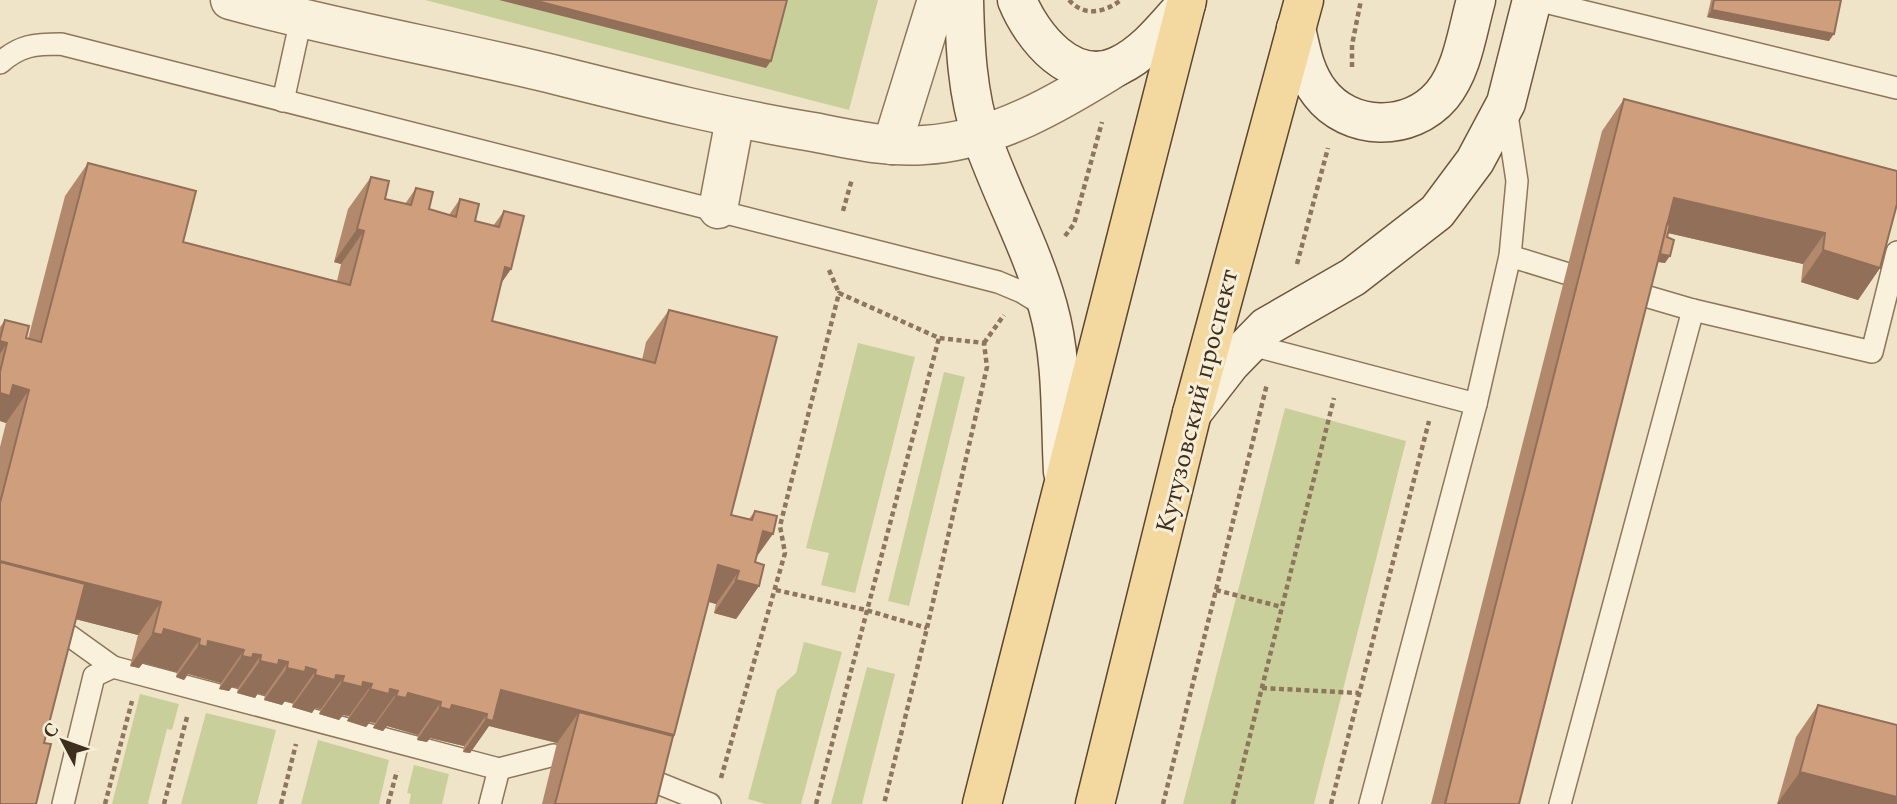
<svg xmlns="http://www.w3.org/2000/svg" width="1897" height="804" viewBox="0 0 1897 804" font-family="Spectral,serif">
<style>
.green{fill:#c9cf9b}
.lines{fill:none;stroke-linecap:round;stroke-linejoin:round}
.lane-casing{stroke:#8d765c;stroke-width:24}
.street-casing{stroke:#8d765c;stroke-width:41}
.secondary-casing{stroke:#6f573f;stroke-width:41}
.primary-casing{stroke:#5b4430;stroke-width:41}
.path{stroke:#8d765c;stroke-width:4.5;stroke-dasharray:5 3.5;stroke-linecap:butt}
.lane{stroke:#faf1dc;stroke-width:21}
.street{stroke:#faf1dc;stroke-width:38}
.secondary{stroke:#faf1dc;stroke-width:38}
.primary{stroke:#f3d9a0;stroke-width:38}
.wall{fill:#b2896c}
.shaded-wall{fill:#916f58}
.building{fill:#cf9f7d;stroke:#916f58;stroke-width:2}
.labels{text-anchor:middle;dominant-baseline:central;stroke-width:6;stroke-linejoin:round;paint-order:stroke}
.street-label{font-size:26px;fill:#3d2e20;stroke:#f7eed8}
</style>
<rect width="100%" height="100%" fill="#f0e4c8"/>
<g class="green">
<polygon points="425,0 878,0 849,110"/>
<polygon points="858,343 915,357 855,593 821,585 829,553 806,548"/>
<polygon points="944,372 965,377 909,606 888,601"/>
<polygon points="1285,408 1406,441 1314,804 1183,804"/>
<polygon points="804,642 842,652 801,804 766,804 748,799 777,690 796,673"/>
<polygon points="867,667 895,674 862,804 831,804"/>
<polygon points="140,694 179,704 172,730 167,729 148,803 150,804 112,804"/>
<polygon points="206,713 276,730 257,804 181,804"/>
<polygon points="318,740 389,760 379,804 301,804"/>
<polygon points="414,765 449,774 442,804 409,804 411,794 407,793"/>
</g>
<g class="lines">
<defs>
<g id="lane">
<polyline points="1537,0 1897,88"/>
<path d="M0 63C20 45 35 44 61 44L998 282 1022 292 1048 308"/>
<polyline points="283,101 301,19"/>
<polyline points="1510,256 1565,273"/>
<polyline points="1635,293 1693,310 1872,352 1897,252"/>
<polyline points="1248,344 1476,404"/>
<polyline points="60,629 113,667"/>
<polyline points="648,779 710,804"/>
<polyline points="63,804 94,676 113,667 499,769"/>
<polyline points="490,804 499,769 554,755"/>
<polyline points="1370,804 1476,404 1510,256 1517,181 1506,108"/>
<polyline points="1560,804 1693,310"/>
</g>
<g id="street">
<path d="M230 0C339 30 450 49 560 76 644 97 728 118 813 132 850 139 887 148 924 145 995 141 1059 103 1118 66"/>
<polyline points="892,145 937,0"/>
<polyline points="718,209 735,119"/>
</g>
<g id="secondary">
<path d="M964 0C965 45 967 94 982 138 1002 195 1032 249 1048 307 1063 360 1060 418 1063 472"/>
<path d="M1017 0C1032 37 1072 87 1118 66 1146 53 1166 26 1186 4"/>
<path d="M1296 28C1301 51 1305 74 1320 93 1349 131 1410 133 1442 95 1463 69 1467 32 1476 0"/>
<polyline points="1192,413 1230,364 1266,327 1353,277 1437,212 1475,161 1506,103 1532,0"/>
</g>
<g id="primary">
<polyline points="982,804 1187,0"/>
<polyline points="1095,804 1192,413 1304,0"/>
</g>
</defs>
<use href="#lane" class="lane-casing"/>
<use href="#street" class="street-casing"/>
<use href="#secondary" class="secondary-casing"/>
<use href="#primary" class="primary-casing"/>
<g class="path">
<path d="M1069 0C1084 17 1104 13 1121 0"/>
<polyline points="1352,67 1352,45 1361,0"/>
<polyline points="843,211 852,179"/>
<polyline points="1065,236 1074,224 1102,122"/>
<polyline points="1297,264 1328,148"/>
<polyline points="829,270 839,293"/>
<polyline points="984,343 1004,315"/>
<polyline points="776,590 866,610 927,628"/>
<polyline points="1216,590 1282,607"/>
<polyline points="1262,688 1359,693"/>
<polyline points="721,778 785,553 780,526 839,293 939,338 984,343 987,367 927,628 884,804"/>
<polyline points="105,804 132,701"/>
<polyline points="164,804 187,717"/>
<polyline points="281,804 296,744"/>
<polyline points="388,804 397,771"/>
<polyline points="816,804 939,338"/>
<polyline points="1163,804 1267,384"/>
<polyline points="1233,804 1334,398"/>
<polyline points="1331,804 1429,421"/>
</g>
<use href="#lane" class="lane"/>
<use href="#street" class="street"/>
<use href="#secondary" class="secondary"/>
<use href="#primary" class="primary"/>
</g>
<g class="wall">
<polygon points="1711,0 1841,0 1829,41 1707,17"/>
<polygon points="1624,99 1880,268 1858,300 1801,282 1803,264 1668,233 1665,263 1657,262 1519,804 1431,804 1602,131"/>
<polygon points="88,163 183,242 337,281 341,264 334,262 348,209 371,177 385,199 405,204 416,188 429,209 449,215 460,199 475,221 493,226 504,211 511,269 502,282 492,321 642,360 646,342 669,310 731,515 749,519 755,511 756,558 755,562 759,586 736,619 714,613 716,604 709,602 656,804 542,804 557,743 489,726 470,753 463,752 464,746 430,738 427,742 417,740 418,735 387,726 383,731 373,728 375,723 370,722 366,727 347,721 349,716 343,715 339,720 319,714 321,709 315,708 312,713 292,707 293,703 285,701 282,705 264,700 265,695 258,693 255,698 237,693 238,688 232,687 229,691 219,689 221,683 188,674 184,680 176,677 177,672 143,663 139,668 130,666 138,635 76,619 0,804 0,447 6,423 0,421 0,327 5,320 28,339 65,196"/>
<polygon points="1818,705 1897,725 1777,804 1796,737"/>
</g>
<g class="shaded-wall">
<polygon points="499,0 533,0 771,61 766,68"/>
<polygon points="1712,10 1834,34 1829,41 1707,17"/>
<polygon points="1674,198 1825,233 1803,264 1655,230"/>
<polygon points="357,229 364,231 341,264 334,262"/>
<polygon points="1823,250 1880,268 1858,300 1801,282"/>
<polygon points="1658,254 1670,256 1665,263 1653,261"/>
<polygon points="505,267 511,269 488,302"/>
<polygon points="0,341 7,343 0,354"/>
<polygon points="13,385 29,390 6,423 0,421 0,393"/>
<polygon points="763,531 773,534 750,566"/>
<polygon points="0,561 161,602 138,635 0,600"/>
<polygon points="718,565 739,571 716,604 695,598"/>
<polygon points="736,580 759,586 736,619 714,613"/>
<polygon points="164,629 200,639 177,672 143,663 139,668 130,666 153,633"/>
<polygon points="208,641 244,650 221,683 188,674 184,680 176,677 199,645"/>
<polygon points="253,654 261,655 238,688 232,687 229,691 219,689 242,656"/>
<polygon points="279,660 288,662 265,695 258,693 255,698 237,693 260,661"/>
<polygon points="306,667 316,670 293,703 285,701 282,705 264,700 287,668"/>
<polygon points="315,675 336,675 344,676 321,709 315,708 312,713 292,707"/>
<polygon points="342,682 363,682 372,684 349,716 343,715 339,720 319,714"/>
<polygon points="370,689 390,689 398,691 375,723 370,722 366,727 347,721"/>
<polygon points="501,690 674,735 651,767 579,712 557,743 489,726 470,753 463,752 486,719 487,714 464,746 430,738 427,742 417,740 440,707"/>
<polygon points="408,693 441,702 418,735 387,726 383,731 373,728 396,696"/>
<polygon points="1800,772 1897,797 1897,804 1777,804"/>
</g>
<g class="building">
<polygon points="533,0 787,0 771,61"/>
<polygon points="1714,0 1841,0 1834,34 1712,10"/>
<polygon points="1624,99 1897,171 1897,204 1880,268 1823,250 1825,233 1674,198 1519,804 1445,804"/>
<polygon points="88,163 196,191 183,242 350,285 364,231 357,229 371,177 389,181 385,199 411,205 416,188 433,192 429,209 456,217 460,199 479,204 475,221 499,227 504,211 524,216 511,269 505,267 492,321 655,363 669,310 777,337 731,515 752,520 755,511 777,516 773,534 763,531 755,562 764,565 759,586 736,580 739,571 718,565 674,735 501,690 493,721 486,719 487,714 452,705 450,710 440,707 441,702 408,693 406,698 396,696 398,691 390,689 389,694 370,689 372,684 363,682 362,687 342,682 344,676 336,675 335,680 315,675 316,670 306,667 305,672 287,668 288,662 279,660 278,665 260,661 261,655 253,654 252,658 242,656 244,650 208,641 207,647 199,645 200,639 164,629 162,635 153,633 161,602 0,561 0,503 29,390 13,385 10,396 0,393 0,372 7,343 0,341 0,339 5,320 29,326 26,338 41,342"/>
<polygon points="1667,224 1670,225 1667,237 1674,240 1670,256 1660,254"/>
<polygon points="0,562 85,584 44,743 51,744 36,804 0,804"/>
<polygon points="1818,705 1897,725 1897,797 1800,772"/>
<polygon points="579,712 673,736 656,804 555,804"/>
</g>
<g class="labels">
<g class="street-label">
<text transform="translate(1197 401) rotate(-76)">Кутузовский проспект</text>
</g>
</g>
<g transform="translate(63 741) rotate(311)" stroke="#f7eed8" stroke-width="5" paint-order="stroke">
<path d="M0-5L12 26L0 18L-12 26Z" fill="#3d2e20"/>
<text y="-10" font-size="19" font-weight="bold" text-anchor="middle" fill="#3d2e20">С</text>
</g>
</svg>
